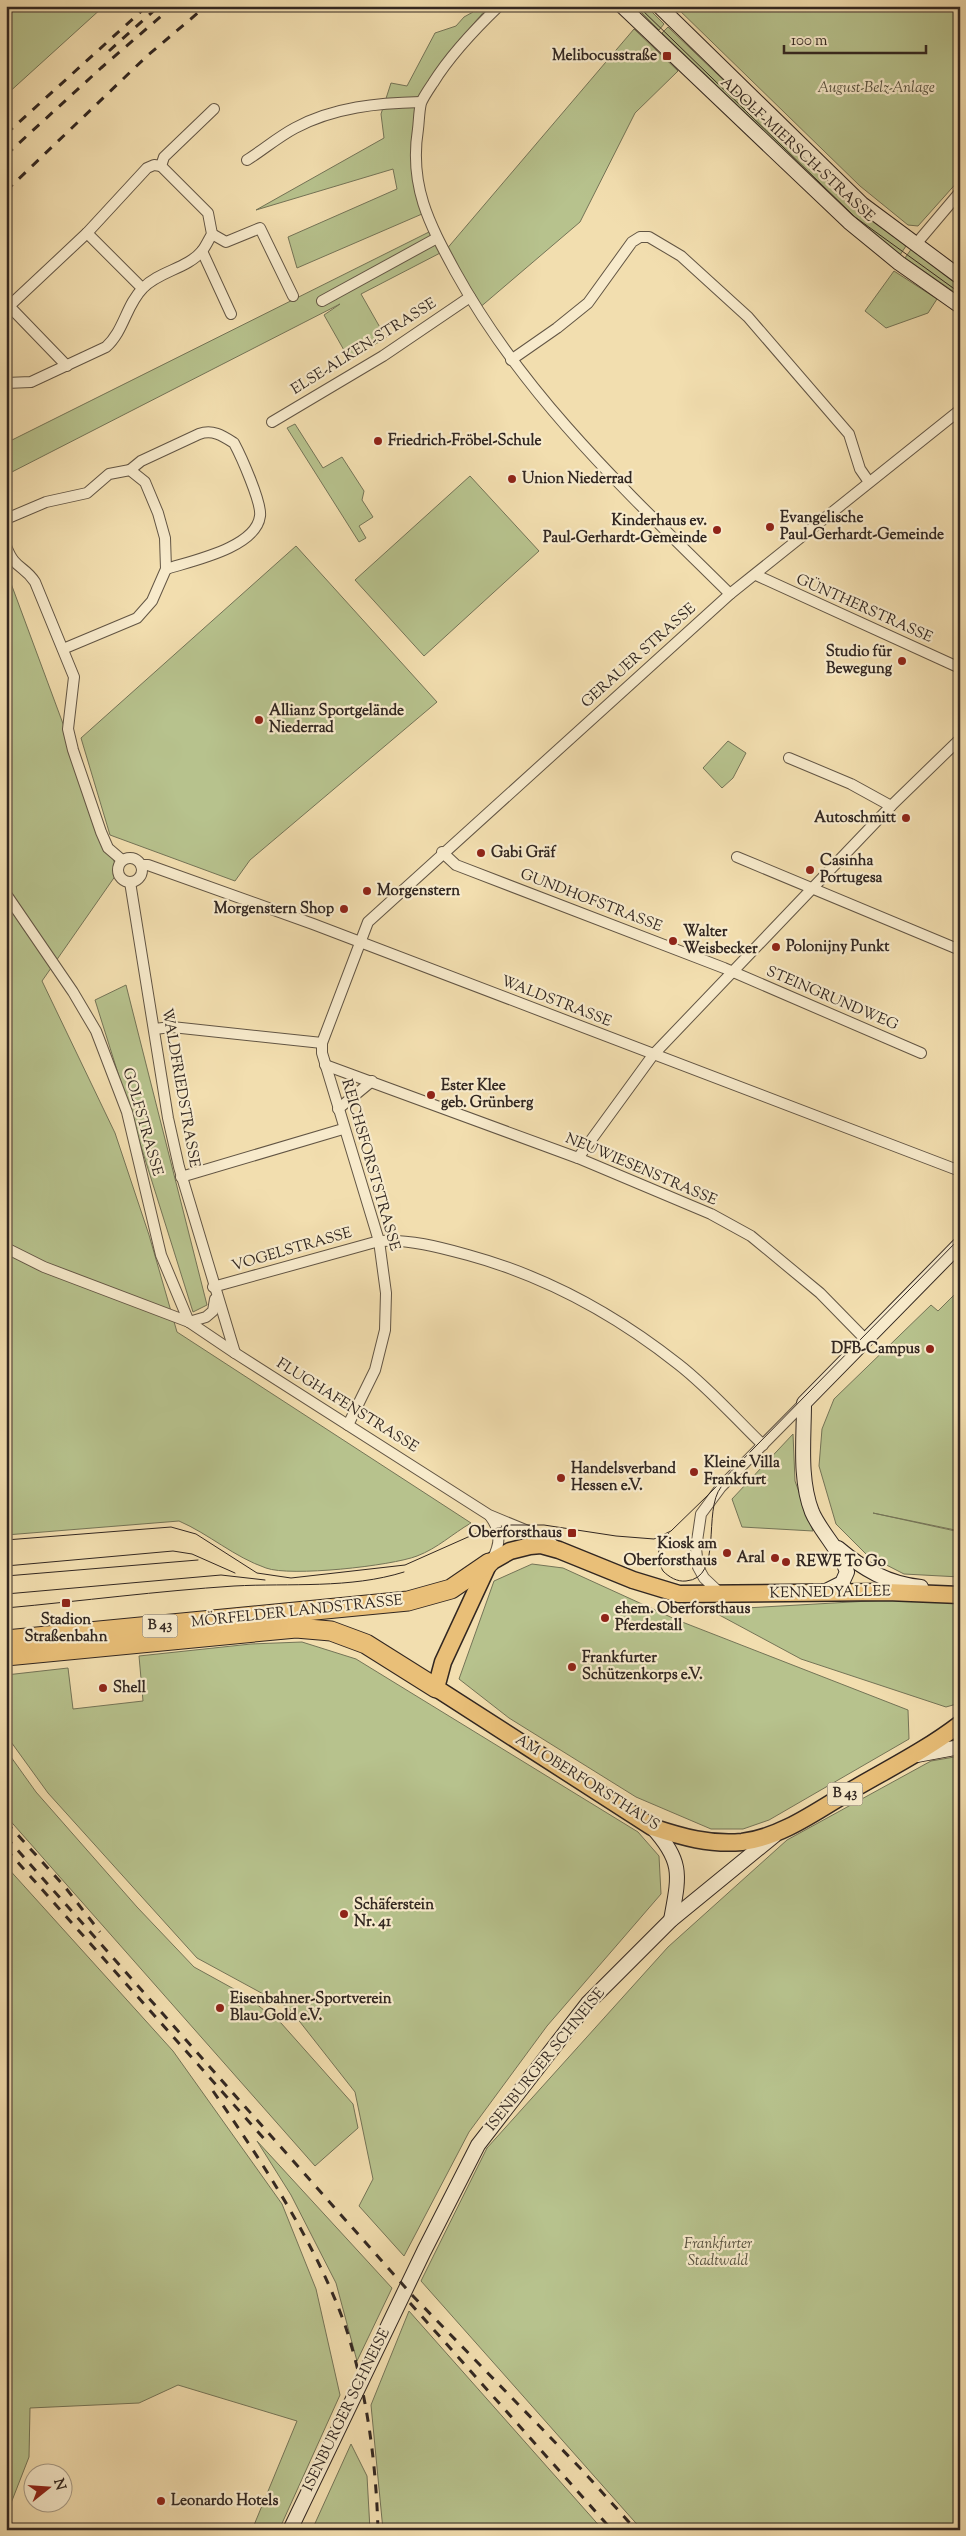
<svg xmlns="http://www.w3.org/2000/svg" width="966" height="2536" viewBox="0 0 966 2536" font-family="'Sorts Mill Goudy',serif">
<style>
.green{fill:#b7c28d;stroke:#747457}
.lines{fill:none;stroke-linecap:round;stroke-linejoin:round}
.street-casing{stroke:#625544;stroke-width:12}
.secondary-casing{stroke:#322721;stroke-width:16}
.primary-casing{stroke:#322721;stroke-width:19}
.highway-casing{stroke:#322721;stroke-width:21}
.street{stroke:#f7eacb;stroke-width:10}
.secondary{stroke:#f7eacb;stroke-width:14}
.primary{stroke:#e9bf78;stroke-width:16}
.highway{stroke:#e9bf78;stroke-width:19}
.tram{stroke:#322721;stroke-width:1}
.rail{stroke:#322721;stroke-width:3;stroke-dasharray:9 9;stroke-linecap:butt}
.poi-dot{fill:#8f2418;stroke:#f7eacb;stroke-width:2}
.labels{text-anchor:middle;dominant-baseline:central;stroke-width:4.5;stroke-linejoin:round;paint-order:stroke}
.shield{fill:#f7eacb;stroke:#6d6254;stroke-width:1}
.shield-label{font-size:14px;font-weight:bold;fill:#322721}
.poi-label{font-size:15px;font-weight:bold;fill:#322721;stroke:#f7eacb;text-anchor:start}
.park-label{font-size:15px;font-style:italic;fill:#534e3c;stroke:#f7eacb}
.street-label{font-size:15px;fill:#322721;stroke:#f7eacb}
</style>
<rect width="100%" height="100%" fill="#f2deaf"/>
<filter id="stains"><feTurbulence type="fractalNoise" baseFrequency=".004" numOctaves="4"/><feColorMatrix values="0 0 0 0 .2 0 0 0 0 .09 0 0 0 0 .02 0 0 0 .5 -.17"/></filter>
<radialGradient id="worn" r=".72"><stop offset=".6" stop-color="#630" stop-opacity="0"/><stop offset="1" stop-color="#630" stop-opacity=".3"/></radialGradient>
<g class="green">
<polygon points="6,6 103,6 103,7 6,95"/>
<path d="M466 6H489C455 44 418 89 412 142 410 159 419 196 422 214L297 268 288 237 397 189 393 169 256 210 384 138 381 114 391 83 407 86 435 33 456 26 464 17 473 12Z"/>
<polygon points="635,6 646,6 664,24 659,30"/>
<polygon points="675,6 960,6 960,179 918,226 908,225 860,186"/>
<polygon points="668,27 860,211 906,246 900,255 850,214 662,33"/>
<polygon points="634,29 678,71 635,113 580,222 478,309 444,251 361,294 386,338 349,359 324,315 340,304 6,475 6,443 433,230 445,251"/>
<polygon points="912,248 960,283 960,296 905,258"/>
<polygon points="894,271 937,299 928,313 886,328 865,311"/>
<polygon points="295,424 323,468 342,457 364,491 362,500 373,517 359,526 366,538 359,542 287,428"/>
<polygon points="470,476 539,551 424,656 355,580"/>
<polygon points="296,546 437,702 250,860 235,881 110,835 81,738"/>
<path d="M6 570 118 872 42 981 115 1133 149 1235 177 1332 471 1523C452 1534 438 1548 417 1556 391 1566 290 1577 266 1568 234 1557 209 1534 179 1521L6 1535Z"/>
<polygon points="728,741 746,753 733,778 722,788 703,768"/>
<polygon points="126,985 207,1305 193,1312 95,1000"/>
<polygon points="960,1289 960,1531 873,1513 960,1532 960,1577 904,1574 867,1555 836,1524 819,1466 822,1429 834,1399 931,1305 938,1311"/>
<polygon points="793,1434 795,1481 813,1531 742,1527 732,1499"/>
<polygon points="532,1564 563,1568 677,1620 908,1710 909,1739 769,1820 743,1829 711,1829 636,1797 509,1718 459,1679 494,1581"/>
<polygon points="887,1600 960,1603 960,1703 946,1707 801,1659 710,1610"/>
<polygon points="302,1642 356,1659 638,1832 659,1856 661,1894 547,2026 469,2132 404,2256 359,2206 373,2179 355,2092 289,2008 197,1958 48,1793 6,1735 6,1675 68,1668 73,1709 143,1701 139,1656 251,1644"/>
<polygon points="6,1750 36,1792 137,1907 194,1967 243,1994 281,2023 353,2104 358,2128 315,2166 6,1816"/>
<polygon points="960,1756 960,2530 642,2530 421,2281 487,2148 668,1947 787,1840 931,1761"/>
<polygon points="6,1866 173,2051 282,2204 316,2289 340,2395 279,2530 252,2530 297,2421 178,2385 139,2403 30,2408 29,2457 6,2516"/>
<polygon points="257,2141 392,2288 357,2361 336,2283 291,2195"/>
<polygon points="409,2311 603,2530 383,2530 371,2405"/>
<polygon points="351,2444 367,2476 370,2530 312,2530"/>
</g>
<g class="lines">
<defs>
<g id="street">
<path d="M499 6C474 30 451 54 433 83 429 89 424 96 421 103 419 111 419 121 418 129 409 186 429 223 455 271 525 398 628 493 730 594"/>
<path d="M247 160C263 150 278 137 295 128 334 107 378 103 421 102"/>
<polyline points="87,233 142,288"/>
<polyline points="212,234 226,242 260,228 293,296"/>
<polyline points="916,244 960,192"/>
<polyline points="202,251 231,314"/>
<polyline points="322,301 437,238"/>
<polyline points="9,306 67,366"/>
<polyline points="6,309 87,233 147,168 154,165 161,166 164,157 214,109"/>
<polyline points="511,360 557,328 588,303 632,242 640,237 649,237 681,256 748,317 849,434 860,469 869,482"/>
<path d="M6 383 31 382 106 347C124 331 126 305 143 288 159 271 187 269 202 251 206 246 209 239 212 234L208 213 161 166"/>
<polyline points="272,422 383,356 470,297"/>
<path d="M130 470 141 461 199 434C213 429 223 436 234 443 241 456 262 503 260 516 256 548 191 561 166 569"/>
<polyline points="6,519 46,502 87,493 109,474 130,470 145,482 158,513 165,538 166,569 152,601 137,618 63,649"/>
<path d="M6 546C15 570 24 565 35 582L74 677 68 729 73 750 101 832 108 848 122 860"/>
<polyline points="756,575 960,668"/>
<polyline points="789,758 851,784 891,806"/>
<polyline points="442,852 456,865 724,968 921,1053"/>
<polyline points="737,857 960,950"/>
<circle cx="130" cy="870" r="12"/>
<polyline points="141,865 148,865 313,924 960,1171"/>
<polyline points="130,882 168,1118 179,1167 235,1353"/>
<polyline points="6,894 73,992 96,1031 127,1112 161,1255 189,1322"/>
<polyline points="154,1029 172,1027 322,1043"/>
<polyline points="325,1065 578,1158 711,1214 751,1236 820,1293 866,1340"/>
<polyline points="338,1109 372,1081"/>
<polyline points="578,1158 653,1055 891,806 960,739"/>
<polyline points="181,1177 343,1129"/>
<polyline points="6,1248 44,1267 189,1322 235,1353 489,1515 545,1538 555,1546"/>
<path d="M213 1287 379 1241C409 1239 439 1247 468 1255 545 1276 616 1315 678 1364 709 1388 735 1418 763 1445"/>
<polyline points="189,1322 206,1317 213,1311 215,1299"/>
<polyline points="348,1425 375,1370 385,1330 386,1293 379,1241 322,1053 322,1043 368,922 730,594 960,410"/>
<path d="M490 1516C501 1531 501 1543 492 1560"/>
<polyline points="721,1594 704,1578 698,1567 696,1548 701,1514 721,1487 804,1403"/>
</g>
<g id="secondary">
<polyline points="622,6 849,222 899,263 960,306"/>
<polyline points="659,6 862,204 960,277"/>
<path d="M838 1548C863 1569 888 1584 921 1587"/>
<path d="M824 1592 842 1583 847 1572C840 1549 821 1533 812 1512 799 1479 804 1438 804 1403L960 1244"/>
<polyline points="917,1755 960,1747"/>
<path d="M652 1827C684 1862 679 1876 671 1920"/>
<polyline points="290,2530 424,2251 478,2145 588,2003 671,1920 775,1835"/>
</g>
<path id="primary" d="M960 1595 887 1592 679 1594 633 1580 559 1550 541 1545 530 1546 510 1551 489 1563 443 1662 436 1688 652 1827C682 1837 710 1845 742 1842 782 1837 818 1810 852 1790 888 1769 926 1750 960 1724"/>
<g id="highway">
<polyline points="6,1640 408,1601 451,1589 489,1563"/>
<polyline points="6,1656 296,1628 331,1631 366,1644 436,1688"/>
</g>
</defs>
<use href="#street" class="street-casing"/>
<use href="#secondary" class="secondary-casing"/>
<use href="#primary" class="primary-casing"/>
<use href="#highway" class="highway-casing"/>
<use href="#street" class="street"/>
<use href="#secondary" class="secondary"/>
<use href="#primary" class="primary"/>
<use href="#highway" class="highway"/>
<g class="tram">
<polyline points="638,6 855,217 960,293"/>
<path d="M669 1533C658 1544 655 1557 663 1571 669 1577 677 1582 686 1581 724 1578 702 1511 721 1487"/>
<polyline points="6,1540 171,1527 196,1534 257,1573 291,1578 405,1565 477,1533 511,1525 544,1525 616,1536 654,1539 671,1531 707,1496 960,1238"/>
<polyline points="6,1566 173,1551 192,1554 235,1573"/>
<polyline points="6,1576 198,1560"/>
<polyline points="6,1594 221,1575 265,1580"/>
<path d="M6 1608C82 1601 158 1591 234 1586 290 1583 350 1589 404 1572"/>
</g>
<g class="rail">
<polyline points="109,51 159,6"/>
<polyline points="6,134 147,6"/>
<polyline points="6,155 101,68 173,6"/>
<polyline points="6,191 147,56 206,6"/>
<polyline points="6,1822 65,1887 100,1932"/>
<polyline points="6,1837 412,2295 583,2471 636,2530"/>
<polyline points="6,1849 267,2142"/>
<path d="M213 2091C263 2163 317 2245 346 2328 367 2393 376 2462 378 2530"/>
<polyline points="410,2303 612,2530"/>
</g>
</g>
<g class="poi-dot">
<rect x="662" y="51" width="10" height="10" rx="2.5"/>
<circle cx="378" cy="441" r="5"/>
<circle cx="512" cy="479" r="5"/>
<circle cx="770" cy="527" r="5"/>
<circle cx="717" cy="530" r="5"/>
<circle cx="902" cy="661" r="5"/>
<circle cx="259" cy="720" r="5"/>
<circle cx="906" cy="818" r="5"/>
<circle cx="481" cy="853" r="5"/>
<circle cx="810" cy="870" r="5"/>
<circle cx="367" cy="891" r="5"/>
<circle cx="344" cy="909" r="5"/>
<circle cx="673" cy="941" r="5"/>
<circle cx="776" cy="947" r="5"/>
<circle cx="431" cy="1095" r="5"/>
<circle cx="930" cy="1349" r="5"/>
<circle cx="694" cy="1472" r="5"/>
<circle cx="561" cy="1478" r="5"/>
<rect x="567" y="1528" width="10" height="10" rx="2.5"/>
<circle cx="727" cy="1553" r="5"/>
<circle cx="775" cy="1558" r="5"/>
<circle cx="786" cy="1562" r="5"/>
<rect x="61" y="1598" width="10" height="10" rx="2.5"/>
<circle cx="605" cy="1618" r="5"/>
<circle cx="572" cy="1667" r="5"/>
<circle cx="103" cy="1688" r="5"/>
<circle cx="344" cy="1914" r="5"/>
<circle cx="220" cy="2008" r="5"/>
<circle cx="161" cy="2501" r="5"/>
</g>
<g class="labels">
<g class="shield">
<rect x="142.5" y="1614.5" width="35" height="23" rx="4"/>
<rect x="827.5" y="1782.5" width="35" height="23" rx="4"/>
</g>
<g class="shield-label">
<text x="160" y="1626">B 43</text>
<text x="845" y="1794">B 43</text>
</g>
<g class="poi-label">
<text x="657" y="56" text-anchor="end">Melibocusstraße</text>
<text x="388" y="441">Friedrich-Fröbel-Schule</text>
<text x="522" y="479">Union Niederrad</text>
<text x="780" y="518">Evangelische<tspan x="780" dy="17">Paul-Gerhardt-Gemeinde</tspan></text>
<text x="707" y="521" text-anchor="end">Kinderhaus ev.<tspan x="707" dy="17">Paul-Gerhardt-Gemeinde</tspan></text>
<text x="892" y="652" text-anchor="end">Studio für<tspan x="892" dy="17">Bewegung</tspan></text>
<text x="269" y="711">Allianz Sportgelände<tspan x="269" dy="17">Niederrad</tspan></text>
<text x="896" y="818" text-anchor="end">Autoschmitt</text>
<text x="491" y="853">Gabi Gräf</text>
<text x="820" y="861">Casinha<tspan x="820" dy="17">Portugesa</tspan></text>
<text x="377" y="891">Morgenstern</text>
<text x="334" y="909" text-anchor="end">Morgenstern Shop</text>
<text x="683" y="932">Walter<tspan x="683" dy="17">Weisbecker</tspan></text>
<text x="786" y="947">Polonijny Punkt</text>
<text x="441" y="1086">Ester Klee<tspan x="441" dy="17">geb. Grünberg</tspan></text>
<text x="920" y="1349" text-anchor="end">DFB-Campus</text>
<text x="704" y="1463">Kleine Villa<tspan x="704" dy="17">Frankfurt</tspan></text>
<text x="571" y="1469">Handelsverband<tspan x="571" dy="17">Hessen e.V.</tspan></text>
<text x="562" y="1533" text-anchor="end">Oberforsthaus</text>
<text x="717" y="1544" text-anchor="end">Kiosk am<tspan x="717" dy="17">Oberforsthaus</tspan></text>
<text x="765" y="1558" text-anchor="end">Aral</text>
<text x="796" y="1562">REWE To Go</text>
<text x="615" y="1609">ehem. Oberforsthaus<tspan x="615" dy="17">Pferdestall</tspan></text>
<text x="66" y="1620" text-anchor="middle">Stadion<tspan x="66" dy="17">Straßenbahn</tspan></text>
<text x="582" y="1658">Frankfurter<tspan x="582" dy="17">Schützenkorps e.V.</tspan></text>
<text x="113" y="1688">Shell</text>
<text x="354" y="1905">Schäferstein<tspan x="354" dy="17">Nr. 41</tspan></text>
<text x="230" y="1999">Eisenbahner-Sportverein<tspan x="230" dy="17">Blau-Gold e.V.</tspan></text>
<text x="171" y="2501">Leonardo Hotels</text>
</g>
<g class="park-label">
<text x="876" y="88">August-Belz-Anlage</text>
<text x="718" y="2244">Frankfurter<tspan x="718" dy="17">Stadtwald</tspan></text>
</g>
<g class="street-label">
<text transform="translate(797 150) rotate(43)">ADOLF-MIERSCH-STRASSE</text>
<text transform="translate(364 347) rotate(-32)">ELSE-ALKEN-STRASSE</text>
<text transform="translate(864 609) rotate(24)">GÜNTHERSTRASSE</text>
<text transform="translate(639 656) rotate(-42)">GERAUER STRASSE</text>
<text transform="translate(591 901) rotate(21)">GUNDHOFSTRASSE</text>
<text transform="translate(832 999) rotate(23)">STEINGRUNDWEG</text>
<text transform="translate(556 1002) rotate(21)">WALDSTRASSE</text>
<text transform="translate(180 1088) rotate(80)">WALDFRIEDSTRASSE</text>
<text transform="translate(142 1122) rotate(74)">GOLFSTRASSE</text>
<text transform="translate(370 1165) rotate(74)">REICHSFORSTSTRASSE</text>
<text transform="translate(641 1170) rotate(23)">NEUWIESENSTRASSE</text>
<text transform="translate(292 1250) rotate(-16)">VOGELSTRASSE</text>
<text transform="translate(347 1406) rotate(32)">FLUGHAFENSTRASSE</text>
<text transform="translate(830 1593) rotate(-1)">KENNEDYALLEE</text>
<text transform="translate(297 1612) rotate(-6)">MÖRFELDER LANDSTRASSE</text>
<text transform="translate(587 1783) rotate(32)">AM OBERFORSTHAUS</text>
<text transform="translate(546 2060) rotate(-51)">ISENBURGER SCHNEISE</text>
<text transform="translate(347 2410) rotate(-64)">ISENBURGER SCHNEISE</text>
</g>
</g>
<rect width="966" height="2536" fill="none" stroke="#f2deaf" stroke-width="25"/>
<rect x="8" y="8" width="951" height="2521" fill="none" stroke="#322721" stroke-width="2.5"/>
<rect x="12" y="12" width="941" height="2511" fill="none" stroke="#322721"/>
<g transform="translate(48 2488) rotate(73)"><circle r="24" fill="#f7eacb" stroke="#a89c87"/>
<path d="M0-4L9 19L0 12L-9 19Z" fill="#8f2418"/>
<text y="-8" font-size="14" font-weight="bold" text-anchor="middle" fill="#322721">N</text>
</g>
<path d="M784 45v8h142v-8" fill="none" stroke="#322721" stroke-width="2.5"/>
<text x="791" y="45" font-size="15" fill="#322721" stroke="#f7eacb" stroke-width="4" paint-order="stroke">100 m</text>
<rect width="100%" height="100%" filter="url(#stains)"/>
<rect width="100%" height="100%" fill="url(#worn)"/>
</svg>
